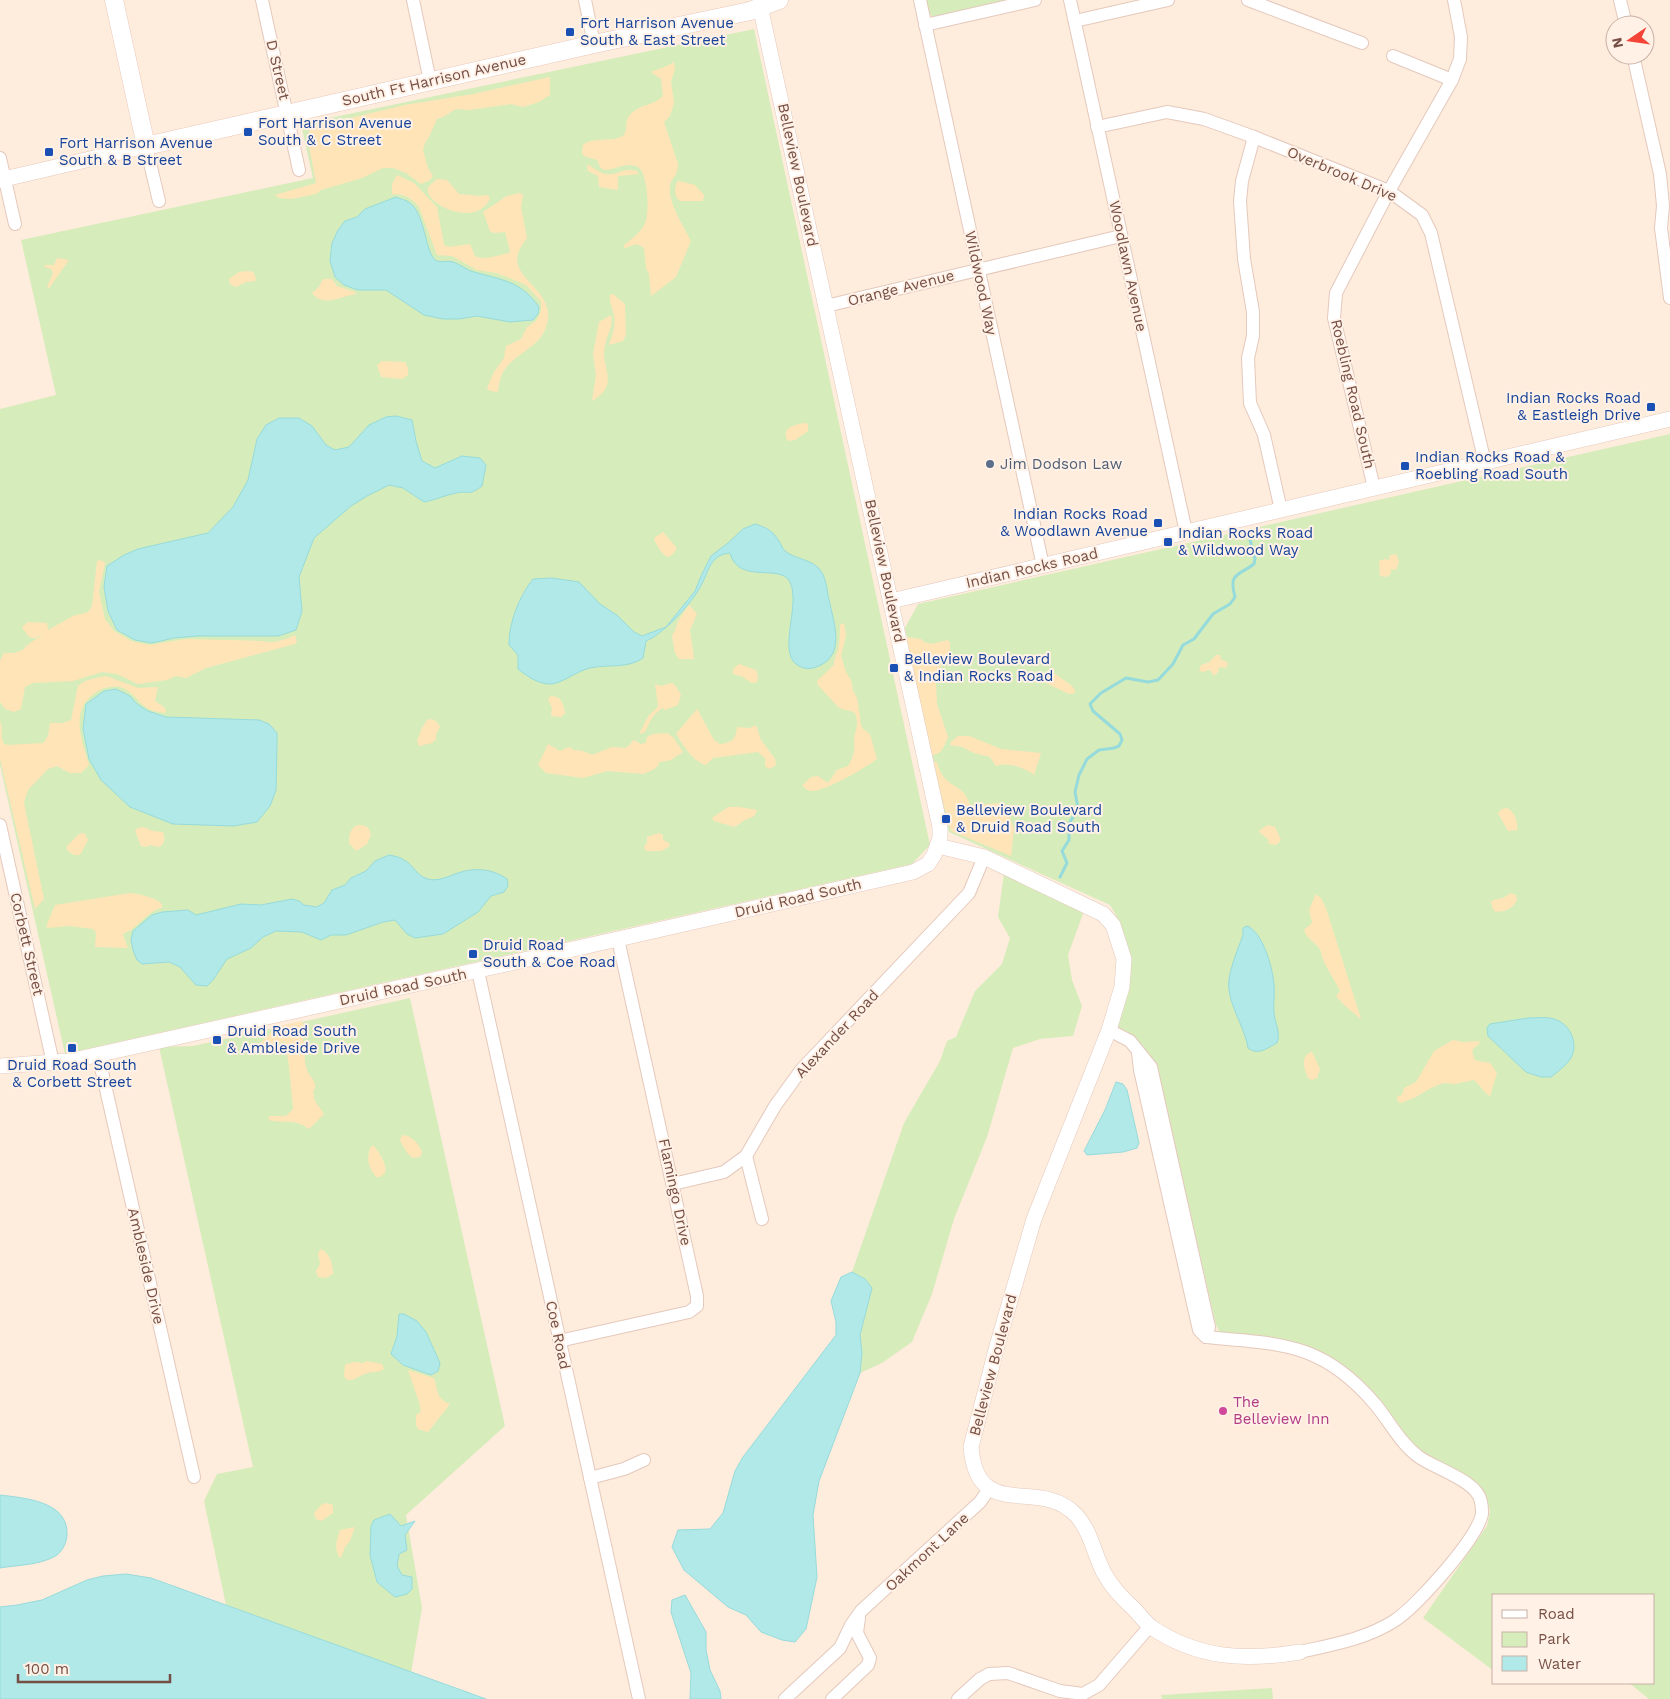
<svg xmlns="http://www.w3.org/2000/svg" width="1670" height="1699" viewBox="0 0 1670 1699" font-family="'Work Sans',sans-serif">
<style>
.green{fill:#d7ecbb}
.sand{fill:#ffe4b7}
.water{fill:#b1e9e8;stroke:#96dbdb}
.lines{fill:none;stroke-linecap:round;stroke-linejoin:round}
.stream{stroke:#96dbdb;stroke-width:3}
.minor-casing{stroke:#e4c9bc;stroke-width:14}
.tertiary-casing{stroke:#e4c9bc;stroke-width:16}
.secondary-casing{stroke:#eac8b9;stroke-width:19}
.minor{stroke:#fff;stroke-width:12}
.tertiary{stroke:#fff;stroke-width:15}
.secondary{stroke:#fff;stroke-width:18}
.transit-dot{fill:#1a4fb4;stroke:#fff1e6;stroke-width:2}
.service-dot{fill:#5c6f8a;stroke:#fff1e6;stroke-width:2}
.hotel-dot{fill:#d1479c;stroke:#fff1e6;stroke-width:2}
.labels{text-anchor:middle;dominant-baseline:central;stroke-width:4;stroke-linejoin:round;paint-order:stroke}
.transit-label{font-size:15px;fill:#164399;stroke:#fff1e6;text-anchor:start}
.street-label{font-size:15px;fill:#754e44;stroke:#fff1e6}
.service-label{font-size:15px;fill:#4e5e75;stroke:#fff1e6;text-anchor:start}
.hotel-label{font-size:15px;fill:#b23c85;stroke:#fff1e6;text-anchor:start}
</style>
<rect width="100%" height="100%" fill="#feecdd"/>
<g class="green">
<polygon points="925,0 1012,0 937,18 928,14"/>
<polygon points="754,29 930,845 912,864 65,1054 0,765 0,409 56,395 21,240 313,178 301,124"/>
<polygon points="1670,434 1670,1699 1649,1699 1629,1683 1654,1683 1654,1595 1494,1595 1494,1671 1423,1618 1487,1526 1490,1511 1486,1499 1420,1452 1344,1369 1225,1336 1219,1331 1216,1325 1158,1074 1144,1050 1144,1046 1142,1046 1116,1027 1128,988 1109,910 1117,917 1110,905 949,832 905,628 918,604"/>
<polygon points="1004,873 1084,911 1068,955 1072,980 1082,1006 1073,1036 1040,1039 1013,1048 987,1137 954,1219 932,1294 912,1342 882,1363 860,1373 862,1353 860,1335 872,1288 865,1279 852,1272 904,1123 940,1061 947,1041 956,1037 975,991 1002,964 1010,938 998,917"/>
<polygon points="410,998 505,1426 406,1515 422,1608 411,1673 226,1605 204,1501 217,1474 253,1467 159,1047 193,1046"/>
<polygon points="1272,1688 1273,1699 1162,1699 1161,1695"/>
</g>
<g class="sand">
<path d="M674 62 675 69 671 81 674 103 670 116 664 122 678 164C678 177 671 177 670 186 667 201 684 227 691 241L676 277 651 296 649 274 646 268 644 248 637 244 625 248 624 247V245C632 239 641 232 645 223 650 213 648 173 638 167 628 161 614 170 604 170L600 167 597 160 584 156 582 153 583 145C591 137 610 142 621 137 629 134 624 122 629 116 640 103 652 107 663 96L661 79 651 72 667 66Z"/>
<polygon points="550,77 550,95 539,102 523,107 511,104 469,110 456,109 443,117 437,119 429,137 425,143 423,150 428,168 433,176 430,180 421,184 406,173 393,168 383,168 362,178 321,190 316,194 291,199 279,198 275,195 316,183 309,146 309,128 405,105 473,94"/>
<path d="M587 164C593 167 599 173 606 174 618 176 626 165 638 172L639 174 618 176V190L599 187 598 176 588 171Z"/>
<path d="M397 175 414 183 437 207 444 245 449 247 470 244 475 256C484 261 499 255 509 253L510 251 505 232 494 233 490 231 483 212 507 196 520 193 523 195 521 207 527 238C523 244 517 252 517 259 517 278 546 291 548 312 550 346 517 349 503 372 500 377 499 385 498 391L496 392 488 390 487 388 494 372 504 358 506 346 521 339 527 327 536 321 541 311V301L526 285 517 281 496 273 477 270 452 256 437 255 419 207C411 197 404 194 392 194V184Z"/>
<path d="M437 179 447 180 459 194 479 196 487 195 490 198C478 229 423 205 428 187Z"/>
<path d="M679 181 695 185 704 195 703 201H680C674 196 674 189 677 182Z"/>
<polygon points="57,258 69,260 49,288 47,287 53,273 51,269 45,267 44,265 54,265"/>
<polygon points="248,271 253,272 256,278 255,281 246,282 236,287 230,284 229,279 239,272"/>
<path d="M323 279H332L337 286 355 292 356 294C342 296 323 308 312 293L319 287Z"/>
<path d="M613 294 625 304 626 335 623 341 609 345C612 335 616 326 614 316 613 308 609 303 610 295Z"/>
<path d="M611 315C614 327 607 334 605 345 599 367 622 384 592 401L596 375 593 354 599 322Z"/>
<polygon points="382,361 405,362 408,368 408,375 402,379 381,377 377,365"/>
<path d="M804 423 808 424V431L795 440 788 441C780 428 794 425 804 423Z"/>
<path d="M663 532 676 547V550L672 555 667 557C663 555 655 543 654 538Z"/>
<polygon points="1396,554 1399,561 1396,570 1391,569 1391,573 1387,577 1380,576 1379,561 1385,559 1389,560 1390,555"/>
<path d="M99 560 105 562 99 592 105 619 114 631 131 641 149 645 186 639 262 641C273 644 285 640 295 635L297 641 295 644 206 668 186 678 176 676 167 680 138 684 117 674 102 672 73 681 33 683 25 687 21 709 14 712 5 709 0 702V661L4 653H14L23 650 26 646 43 634 35 638 29 637 22 627 28 622 47 623 48 630 73 616 88 612 92 606 97 561Z"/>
<polygon points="689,605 697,614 690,630 694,659 679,659 675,653 672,636 676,628 678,621"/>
<path d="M844 623 846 635 841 656 846 672 851 680 853 690 857 698 861 725 863 729 870 734 877 759C865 768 827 790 813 791 808 791 806 789 802 786L811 777 818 776 828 783 837 770 848 766C853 758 855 752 854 742 854 730 860 728 855 713 849 709 843 711 838 707L818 685 817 681 834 665C834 659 836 656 838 650 840 642 840 633 840 625Z"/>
<path d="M905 637 921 639 924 642 932 644 948 640 950 643V650L943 658 936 684 937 704 948 737C944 746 942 755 931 755Z"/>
<polygon points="1216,655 1220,655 1221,660 1226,661 1228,664 1226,668 1219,667 1218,672 1214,676 1210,670 1202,672 1199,670 1201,665 1210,662"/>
<polygon points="739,664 756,670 758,677 757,682 752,683 741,676 733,674 733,669"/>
<polygon points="1051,671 1072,686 1075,691 1075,693 1069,694 1046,683 1046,678"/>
<path d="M106 676 138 688 158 687 155 701 164 707 166 711 165 713C159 712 152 711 147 708 138 702 133 692 123 688 117 685 106 687 100 690 68 707 81 737 89 765L81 773H70L57 766 48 769 28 790 24 802 26 813 44 899 35 909 0 759V721C3 729 0 737 4 744L8 745 43 743 48 736 50 723H63L71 720 78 686C85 679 96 678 106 676Z"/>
<path d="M671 683 675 685 681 695 678 705 665 710 663 708C652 714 650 722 645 732L639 734 649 715 656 709 658 705 655 684 661 686Z"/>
<path d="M551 696C562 697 563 703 565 713L561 717 551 716 552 708 548 699Z"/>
<path d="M697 709 714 740 720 744C732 743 736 739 737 727L750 728 756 725 761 740 775 759 776 765 769 769 765 766V758L758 752 713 758 706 765C692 761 684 746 676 734Z"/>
<polygon points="432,719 437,722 440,727 436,734 436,739 432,743 419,746 417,741 422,728 427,720"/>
<path d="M667 733 673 737 683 752 671 760 660 762 656 768 644 774 607 771 583 778 546 773 538 765 548 744 560 751 569 747 574 750 583 751 592 755 612 747 626 748 634 740 641 744C646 744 646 742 647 737L653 734Z"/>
<path d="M958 736H969L1001 749 1041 753 1034 775C1023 767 1009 762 996 766L990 757 974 753 962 747 950 745 951 742Z"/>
<path d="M932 761 937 762C942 781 949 781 963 792 967 796 968 802 972 806L997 803 1006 807 1014 829 1011 856 951 831Z"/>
<path d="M728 807H739L757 810C755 818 751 817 745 820 741 822 739 825 734 827L714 821 712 818Z"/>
<path d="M1507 808C1515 812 1518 822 1517 830L1508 831 1498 813 1502 809Z"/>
<path d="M358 825C366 825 369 827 371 835L367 844 356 851 349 843C349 835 350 828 358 825Z"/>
<polygon points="1268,825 1275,827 1281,840 1276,845 1269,844 1268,839 1259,832 1260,830"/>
<path d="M143 827 153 831 163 832C165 838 165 846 158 847L150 845 146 847 141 846 135 831 138 828Z"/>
<polygon points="83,833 85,834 88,840 80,855 74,855 67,850 67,846 79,834"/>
<polygon points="659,833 663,835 663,840 669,843 669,847 661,851 646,851 644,847 647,843 647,837"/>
<path d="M130 893C140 894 154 897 162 904V908C147 910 136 931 124 933L123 935 128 948 95 947 96 933 93 929 69 926 47 928V924L55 905Z"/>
<path d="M1511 893 1516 895 1517 900C1512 909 1504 913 1494 911L1491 903 1493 900 1503 898Z"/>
<path d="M1316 894 1321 898 1326 908 1361 1019 1343 1004 1336 996 1340 991C1336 982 1325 966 1323 959 1321 955 1322 952 1319 948 1314 941 1307 939 1304 930L1312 923 1309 910Z"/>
<path d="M302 1021 304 1027 301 1034C307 1044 303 1056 306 1067 308 1077 320 1082 313 1092L315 1101 324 1114 309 1129C294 1118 285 1124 269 1120V1116H286L293 1109 289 1066 285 1042 265 1044V1048L258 1047C261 1040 269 1038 274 1027Z"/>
<path d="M1453 1040 1463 1042 1479 1041 1480 1043 1472 1050 1474 1059 1478 1061 1490 1063 1497 1073 1490 1096C1485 1094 1479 1084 1474 1080L1455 1084 1443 1083 1429 1089 1416 1097 1401 1103 1398 1102 1397 1096 1402 1095 1404 1088 1416 1082 1434 1051Z"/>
<path d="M1312 1052 1320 1069 1317 1078 1312 1080 1308 1078C1304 1069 1300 1055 1312 1052Z"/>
<path d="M402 1135C411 1135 419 1144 422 1152L420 1157 413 1158 408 1154 400 1141Z"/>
<path d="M371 1146H374C380 1154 387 1164 385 1173L380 1177H376C368 1167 366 1157 371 1146Z"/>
<path d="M321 1249C330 1253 333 1265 333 1274L326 1278 318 1277 316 1271 320 1264 318 1253Z"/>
<path d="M366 1361 382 1364 384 1369C378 1373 374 1371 367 1373 360 1375 355 1381 347 1380L344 1376 345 1365 353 1362 364 1363Z"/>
<path d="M408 1370 434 1378C438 1390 436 1399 450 1404L428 1432 418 1429 416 1425V1415L421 1412 419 1402Z"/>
<polygon points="326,1503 333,1505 333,1513 321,1521 316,1519 314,1513 321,1505"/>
<path d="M355 1527 350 1541 345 1547 341 1558C333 1551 337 1539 340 1530Z"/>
</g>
<g class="water">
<path d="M396 197C400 199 407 200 410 203 426 215 425 256 437 261 442 263 448 260 453 262 460 264 466 270 474 272 502 280 521 281 539 307L538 314 533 320 510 322 477 316 459 319H443L424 315 386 290H358L344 285 335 277 330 261 332 243 338 230 345 221 357 217 365 209Z"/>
<path d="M396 416 412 420 416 441 422 461 435 468 462 456 480 458 486 465 482 486C467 497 470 490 456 493 445 495 436 500 424 502L403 488 389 485 367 496 351 506 314 538 299 577 302 611 296 630 278 636H197L174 638 152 643 135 640 117 630 108 611 104 587 107 566 124 555 138 549 208 533 233 507 248 480 257 439 266 425 279 418H299L312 426 326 445 335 450 349 447 369 425 386 417Z"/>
<path d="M755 524C766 527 773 531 779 541 781 544 782 548 785 551 796 560 813 559 821 571 827 580 827 593 830 604 835 627 846 659 813 668 806 670 798 667 793 661 781 643 800 604 790 582 781 563 738 585 730 553 708 555 709 574 699 589 690 605 662 635 646 641L643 658C628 669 607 664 590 668 576 671 562 684 550 684 538 684 527 676 518 669V655L509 645C509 622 519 597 533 579L552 578 579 582 600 604 618 616 634 632 642 636 666 627 695 591 701 576 711 556 728 543 743 529Z"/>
<polygon points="116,689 130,696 137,704 148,711 166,717 259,720 269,724 277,733 277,746 276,790 270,806 257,822 233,826 173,824 130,807 101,780 89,759 83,729 86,704 104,691"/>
<path d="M389 855C394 856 400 857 404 860 414 865 416 876 428 879 438 882 449 876 458 873 475 867 493 869 507 879L508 886 504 892 491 896 478 912 443 934 415 938 407 934 395 920 383 922 346 935H331L321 940 302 932 276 931 263 937 251 948 227 959 213 980 207 986 196 985 180 967 169 962 142 964 137 960 133 950 131 939 133 931 152 915 162 912 188 910 196 915 241 904 261 905 292 899 299 901 304 905 317 907 324 903 332 890 345 885 351 878 366 871 375 861Z"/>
<path d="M1247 926C1263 932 1273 969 1274 985 1275 994 1273 1004 1274 1013 1275 1024 1281 1032 1277 1043 1267 1048 1258 1056 1248 1048 1245 1027 1226 1001 1229 980 1231 965 1238 949 1243 935V928Z"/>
<path d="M1528 1018C1538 1018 1550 1016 1559 1021 1572 1028 1578 1045 1571 1058 1566 1066 1557 1072 1551 1077H1541L1526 1072 1488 1036 1487 1028 1490 1024Z"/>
<polygon points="1116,1082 1123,1084 1127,1090 1139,1143 1137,1148 1123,1152 1087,1155 1084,1151 1105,1110"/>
<polygon points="852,1272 865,1279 872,1288 860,1335 862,1353 860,1373 819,1481 813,1515 817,1577 806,1629 795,1642 782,1640 761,1632 746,1615 728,1607 684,1570 672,1547 678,1530 710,1529 723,1513 735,1471 743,1457 836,1335 836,1322 831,1301 841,1277"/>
<polygon points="399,1314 404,1314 417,1321 426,1332 440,1363 438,1371 431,1375 403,1365 391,1354 397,1336"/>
<path d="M0 1495C24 1498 68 1501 67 1534 67 1542 63 1550 57 1555 42 1565 17 1565 0 1568Z"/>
<polygon points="390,1514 401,1526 415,1521 405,1535 407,1550 399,1554 397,1566 402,1575 412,1577 412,1589 407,1594 395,1597 377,1582 370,1555 371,1526 374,1520"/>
<polygon points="126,1574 151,1578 486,1699 0,1699 0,1607 17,1605 42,1600 87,1580 103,1576"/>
<polygon points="685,1595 706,1632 706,1650 710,1670 720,1691 721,1699 690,1699 691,1673 671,1612 672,1600"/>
</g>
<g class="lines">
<path class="stream" d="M1060 877 1067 863 1062 851 1069 840V824L1078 808 1075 792 1079 775 1087 759 1099 750 1114 748 1119 746 1122 740 1120 734 1093 711 1090 704 1101 693 1126 678 1148 682 1158 680 1173 664 1183 645 1194 639 1213 614 1230 604 1235 597C1228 572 1239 576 1254 564L1255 559 1248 532"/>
<defs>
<g id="minor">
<polyline points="262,0 299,170"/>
<polyline points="413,0 430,81"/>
<polyline points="585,0 594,44"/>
<polyline points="920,0 1043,566"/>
<polyline points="1070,0 1186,532"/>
<polyline points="1248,0 1362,43"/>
<polyline points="1620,0 1626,25"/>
<polyline points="1075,21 1168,0"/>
<polyline points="925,25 1035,0"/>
<polyline points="1633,55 1660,174 1663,206 1661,228 1670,298"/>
<polyline points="1393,56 1452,80"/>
<polyline points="1097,127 1167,112 1204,119 1254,137 1389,191 1422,215 1431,233 1485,463"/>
<polyline points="1254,137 1242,181 1240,201 1244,259 1253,312 1253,336 1248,358 1250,403 1264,435 1281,510"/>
<polyline points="146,146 159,201"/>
<polyline points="0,158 15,224"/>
<polyline points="826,306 1121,236"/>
<polyline points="1374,488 1334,318 1336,293 1389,191 1452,80 1460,59 1461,37 1454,0"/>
<polyline points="0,825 53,1063"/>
<polyline points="478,971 639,1699"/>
<polyline points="1109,1030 1130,1041 1151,1067 1209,1327 1206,1337"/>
<path d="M1138 1052 1140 1070 1199 1330 1206 1337C1281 1344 1322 1342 1375 1404 1390 1422 1400 1443 1419 1457 1436 1469 1478 1481 1481 1502 1482 1506 1482 1510 1482 1514 1477 1539 1416 1607 1394 1621 1366 1639 1331 1645 1300 1652"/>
<polyline points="98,1054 194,1477"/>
<polyline points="746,1156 762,1219"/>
<polyline points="673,1184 724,1172 746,1156 775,1106 801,1070 969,893 984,857"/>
<polyline points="559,1341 689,1312 697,1306 697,1296 618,939"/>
<polyline points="590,1478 624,1469 644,1460"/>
<polyline points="785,1699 840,1648 851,1625 861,1611 980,1502 989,1489"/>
<polyline points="832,1699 868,1665 870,1658 857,1633 859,1618"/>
<polyline points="958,1699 980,1679 989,1674 1008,1673 1060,1691 1083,1694 1099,1685 1150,1626"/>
</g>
<g id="tertiary">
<polyline points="0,180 146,146"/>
<polyline points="891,601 1670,419"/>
<path d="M938 846 984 857 1103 914 1113 925 1124 959 1122 987 1109 1030 1034 1219 997 1346 971 1447C977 1524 1040 1476 1076 1515 1091 1531 1094 1554 1104 1573 1111 1586 1122 1598 1133 1608 1139 1614 1145 1622 1151 1627 1198 1659 1246 1661 1300 1652"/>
<polyline points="0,1066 69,1061 618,939 913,872 928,864 934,855 940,838 940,827 760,6"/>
</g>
<polyline id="secondary" points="114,0 146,146 594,44 750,11 779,0"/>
</defs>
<use href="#minor" class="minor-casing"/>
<use href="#tertiary" class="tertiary-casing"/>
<use href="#secondary" class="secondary-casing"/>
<use href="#minor" class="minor"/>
<use href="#tertiary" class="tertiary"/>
<use href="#secondary" class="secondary"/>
</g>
<g class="transit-dot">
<rect x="565" y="27" width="10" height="10" rx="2.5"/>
<rect x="243" y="127" width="10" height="10" rx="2.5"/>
<rect x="44" y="147" width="10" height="10" rx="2.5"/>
<rect x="1646" y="402" width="10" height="10" rx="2.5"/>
<rect x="1400" y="461" width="10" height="10" rx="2.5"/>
<rect x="1153" y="518" width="10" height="10" rx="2.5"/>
<rect x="1163" y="537" width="10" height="10" rx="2.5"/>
<rect x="889" y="663" width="10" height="10" rx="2.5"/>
<rect x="941" y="814" width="10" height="10" rx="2.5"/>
<rect x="468" y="949" width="10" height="10" rx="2.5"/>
<rect x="212" y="1035" width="10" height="10" rx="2.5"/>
<rect x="67" y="1043" width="10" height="10" rx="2.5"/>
</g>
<circle class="service-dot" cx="990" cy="464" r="5"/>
<circle class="hotel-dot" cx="1223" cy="1411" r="5"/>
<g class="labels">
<g class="transit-label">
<text x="580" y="23">Fort Harrison Avenue<tspan x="580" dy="17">South &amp; East Street</tspan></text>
<text x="258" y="123">Fort Harrison Avenue<tspan x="258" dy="17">South &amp; C Street</tspan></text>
<text x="59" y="143">Fort Harrison Avenue<tspan x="59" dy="17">South &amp; B Street</tspan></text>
<text x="1641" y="398" text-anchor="end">Indian Rocks Road<tspan x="1641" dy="17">&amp; Eastleigh Drive</tspan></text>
<text x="1415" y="457">Indian Rocks Road &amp;<tspan x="1415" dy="17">Roebling Road South</tspan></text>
<text x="1148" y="514" text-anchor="end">Indian Rocks Road<tspan x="1148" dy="17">&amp; Woodlawn Avenue</tspan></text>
<text x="1178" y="533">Indian Rocks Road<tspan x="1178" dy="17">&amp; Wildwood Way</tspan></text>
<text x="904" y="659">Belleview Boulevard<tspan x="904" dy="17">&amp; Indian Rocks Road</tspan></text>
<text x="956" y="810">Belleview Boulevard<tspan x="956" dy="17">&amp; Druid Road South</tspan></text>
<text x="483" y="945">Druid Road<tspan x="483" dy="17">South &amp; Coe Road</tspan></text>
<text x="227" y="1031">Druid Road South<tspan x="227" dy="17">&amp; Ambleside Drive</tspan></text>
<text x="72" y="1065" text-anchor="middle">Druid Road South<tspan x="72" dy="17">&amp; Corbett Street</tspan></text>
</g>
<g class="street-label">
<text transform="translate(278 70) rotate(77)">D Street</text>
<text transform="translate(434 80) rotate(-13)">South Ft Harrison Avenue</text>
<text transform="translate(1342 174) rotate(23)">Overbrook Drive</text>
<text transform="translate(798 175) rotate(78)">Belleview Boulevard</text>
<text transform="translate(1128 266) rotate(78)">Woodlawn Avenue</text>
<text transform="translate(981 283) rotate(78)">Wildwood Way</text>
<text transform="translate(901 288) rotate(-14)">Orange Avenue</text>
<text transform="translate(1353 394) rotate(77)">Roebling Road South</text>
<text transform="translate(1032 568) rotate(-13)">Indian Rocks Road</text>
<text transform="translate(885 571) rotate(78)">Belleview Boulevard</text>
<text transform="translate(798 898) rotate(-13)">Druid Road South</text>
<text transform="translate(27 944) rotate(77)">Corbett Street</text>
<text transform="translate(403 987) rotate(-12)">Druid Road South</text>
<text transform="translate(837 1034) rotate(-47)">Alexander Road</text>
<text transform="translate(675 1192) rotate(78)">Flamingo Drive</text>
<text transform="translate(146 1266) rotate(77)">Ambleside Drive</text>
<text transform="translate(558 1335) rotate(78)">Coe Road</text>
<text transform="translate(993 1365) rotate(-75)">Belleview Boulevard</text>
<text transform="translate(927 1552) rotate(-43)">Oakmont Lane</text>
</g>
<g class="service-label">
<text x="1000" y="464">Jim Dodson Law</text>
</g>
<g class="hotel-label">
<text x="1233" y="1402">The<tspan x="1233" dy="17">Belleview Inn</tspan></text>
</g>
</g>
<rect x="1492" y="1594" width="162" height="90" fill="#fff1e6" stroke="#c8b0a5"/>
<rect x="1502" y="1610" width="25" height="8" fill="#ffffff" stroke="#c8b0a5"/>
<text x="1538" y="1619" font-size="15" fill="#754e44">Road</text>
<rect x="1502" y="1632" width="25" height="15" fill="#d7ecbb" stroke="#c8b0a5"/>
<text x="1538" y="1644" font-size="15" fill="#754e44">Park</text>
<rect x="1502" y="1656" width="25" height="15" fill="#b1e9e8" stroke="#c8b0a5"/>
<text x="1538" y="1669" font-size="15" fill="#754e44">Water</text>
<g transform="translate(1630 40) rotate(257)"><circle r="24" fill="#fff1e6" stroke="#c8b0a5"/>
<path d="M0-4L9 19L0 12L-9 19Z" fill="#f34437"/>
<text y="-8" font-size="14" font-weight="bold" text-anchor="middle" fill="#754e44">N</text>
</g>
<path d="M18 1674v8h152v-8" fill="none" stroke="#754e44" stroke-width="2.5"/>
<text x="25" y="1674" font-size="15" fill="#754e44" stroke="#fff1e6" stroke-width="4" paint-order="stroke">100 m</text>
</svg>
